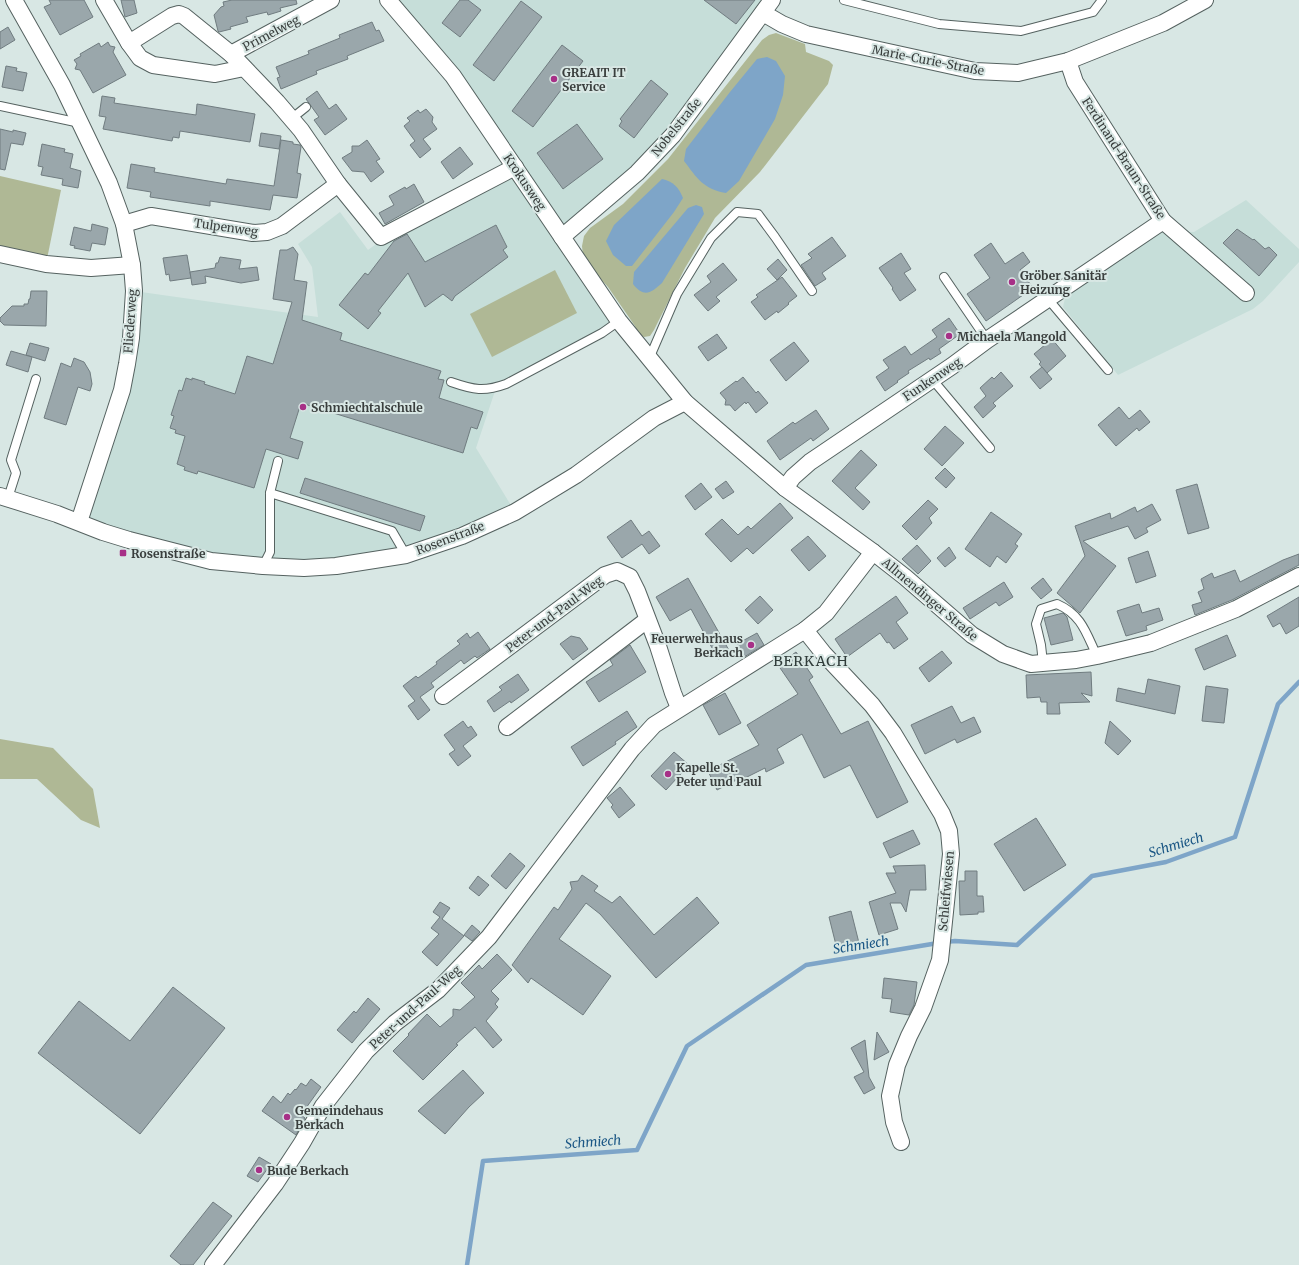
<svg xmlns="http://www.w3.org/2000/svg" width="1299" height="1265" viewBox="0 0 1299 1265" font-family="Merriweather,serif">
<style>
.built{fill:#c6ded9}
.green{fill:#afb895}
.water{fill:#7ea5c8}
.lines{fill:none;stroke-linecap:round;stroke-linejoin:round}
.stream{stroke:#7ea5c8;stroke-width:4.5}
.building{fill:#9aa7ab;stroke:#707c80}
.lane-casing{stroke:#556260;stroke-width:10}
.street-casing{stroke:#556260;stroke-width:18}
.lane{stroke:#fff;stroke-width:8}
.street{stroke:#fff;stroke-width:16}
.poi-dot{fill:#a73087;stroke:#d8e7e4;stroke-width:1.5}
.labels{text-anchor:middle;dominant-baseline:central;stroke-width:4;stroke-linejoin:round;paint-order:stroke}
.street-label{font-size:12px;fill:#393e3d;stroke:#d8e7e4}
.poi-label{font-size:12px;font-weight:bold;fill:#393e3d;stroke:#d8e7e4;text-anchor:start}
.water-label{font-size:13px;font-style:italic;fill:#1b5785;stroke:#d8e7e4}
.quarter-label{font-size:14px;letter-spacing:1px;fill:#303c3a;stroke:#d8e7e4}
</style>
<rect width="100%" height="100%" fill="#d8e7e4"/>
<g class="built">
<polygon points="388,0 772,0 673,135 562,237 619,321 496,388 476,448 515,512 406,555 263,566 79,522 122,390 134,291 318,317 312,267 298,244 340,212 368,250 379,242 517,170"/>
<polygon points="1246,200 1299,249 1299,262 1263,301 1253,309 1118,375 1063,307 1066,294 1160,231 1194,232"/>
</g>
<g class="green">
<polygon points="776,33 805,44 806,52 829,61 833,65 828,84 760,172 715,218 685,268 654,330 650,336 644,337 638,334 635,326 608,287 589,266 583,256 582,246 584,236 590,228 623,204 668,159 762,40 769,35"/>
<polygon points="0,176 61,190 46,264 0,255"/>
<polygon points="555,270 577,313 492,357 470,314"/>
<polygon points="0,739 53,748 93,789 100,828 81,820 37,779 0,779"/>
</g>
<g class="water">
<path d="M767 57 776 61 785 76 783 95 775 119 739 181 726 193C703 189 697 178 684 161L686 149 730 92 757 59Z"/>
<path d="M662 179C673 181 679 188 683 198L674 212 632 266H626L613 255 606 241 614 225Z"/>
<path d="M696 205 702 207 704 214 662 283C651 293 644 298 633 284L634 272 688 208Z"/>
</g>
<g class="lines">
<g class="stream">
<polyline points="945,942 955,941 1017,945 1092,876 1166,862 1235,837 1278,704 1299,682"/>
<polyline points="467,1265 483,1161 637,1150 687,1046 806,965 938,943"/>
</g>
</g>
<g class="building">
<polygon points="49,0 84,0 93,17 60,35 44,7 51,4"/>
<polygon points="121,0 134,0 137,13 125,17"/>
<polygon points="232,0 296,0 297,4 280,8 281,11 268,15 267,12 246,17 248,22 230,27 231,29 219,32 218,31 214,15 221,7 224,6 223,2"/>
<polygon points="460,0 468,0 481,10 460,37 442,23"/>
<polygon points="704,0 755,0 736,24"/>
<polygon points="521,1 542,17 494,81 473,65"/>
<polygon points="372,22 376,31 379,30 384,41 347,56 348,59 316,71 317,74 281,89 277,78 280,77 276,67 309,54 308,51 340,38 339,35"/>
<polygon points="8,27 15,40 0,49 0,32"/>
<polygon points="108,42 110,46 115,47 113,52 126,75 93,93 80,70 75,69 77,64 74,60 81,56 80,54 99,43 101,47"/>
<polygon points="562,45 583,61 533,127 512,111"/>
<polygon points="6,66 17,68 16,71 27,73 23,91 2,87"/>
<polygon points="651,80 668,94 634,138 619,126 622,121 620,119"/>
<polygon points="317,91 329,109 336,104 347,119 325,135 314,120 319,117 306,99"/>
<polygon points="102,96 115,98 114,103 196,115 197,104 255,114 250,142 180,131 179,138 173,137 172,141 103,129 106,117 99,116"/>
<polygon points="426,109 433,117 432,122 437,129 423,139 431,149 420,158 410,145 415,141 404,126 410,121 407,118 418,110 420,113"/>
<polygon points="577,124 603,159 563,189 537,153"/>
<polygon points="0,129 13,132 13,130 26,133 23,145 11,143 5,170 0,169"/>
<polygon points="261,133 281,136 279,149 259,146"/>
<polygon points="281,140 293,142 293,144 300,145 301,147 297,173 301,174 297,198 273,195 270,210 210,201 210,206 150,197 151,192 127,188 131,164 155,168 154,172 226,184 227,179 274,186"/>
<polygon points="367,140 380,159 376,161 384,172 371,182 364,172 352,171 342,158 352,152 352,146 359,146"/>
<polygon points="42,144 65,149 64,152 73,154 70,168 81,171 78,188 62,185 63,179 41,175 43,167 38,166"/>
<polygon points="460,147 473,164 453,179 441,162"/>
<polygon points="414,184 424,202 385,224 379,213 394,205 389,196 405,187 406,189"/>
<polygon points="92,224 108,228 105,245 92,243 90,251 74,248 75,246 70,245 74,227 91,231"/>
<polygon points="496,225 507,247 503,250 508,257 455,296 452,301 443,294 425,307 408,273 378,311 381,313 368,329 339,305 365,273 368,275 394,241 407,234 425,262"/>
<polygon points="1237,229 1253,240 1254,239 1265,249 1269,247 1277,255 1259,276 1223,243"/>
<polygon points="832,237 846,256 822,273 826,279 815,286 801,265 812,258 808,254"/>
<polygon points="991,243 1005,264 1023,252 1030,262 1020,270 1033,288 986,321 967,294 990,278 974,255"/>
<polygon points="293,247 298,254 294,280 307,282 302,320 342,333 340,340 441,371 438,379 444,380 439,398 483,412 477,429 471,427 463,453 301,403 290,438 303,442 298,459 266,449 254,488 198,471 197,474 184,470 185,467 177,464 185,436 175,433 176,430 170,428 174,416 171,415 179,390 182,391 186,378 192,380 192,378 205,382 204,384 235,394 247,356 273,364 292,302 273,299 276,277 280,250 287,250"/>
<polygon points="901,253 911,269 904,273 916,290 900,301 892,289 893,288 879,268"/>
<polygon points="187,255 191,278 170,281 169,274 166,275 163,258"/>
<polygon points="220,257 241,260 239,269 257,267 259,280 241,283 205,276 206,283 192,285 190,272 215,268 216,263 218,263"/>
<polygon points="778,259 787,270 777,280 767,269"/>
<polygon points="723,263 737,280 716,297 720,301 708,311 694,295 711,282 707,276"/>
<polygon points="782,277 797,296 788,303 789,304 778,313 777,311 765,320 751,302 758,297 756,295"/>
<polygon points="31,291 47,291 46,326 4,325 0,321 0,318 12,306 24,306 24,304 28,304 29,299 30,299"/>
<polygon points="949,318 960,334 939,349 941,353 930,360 929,358 908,371 909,373 897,381 898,382 885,391 876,377 889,368 883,360 905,346 911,355 937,337 932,330"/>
<polygon points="717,334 727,348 708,361 698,347"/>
<polygon points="1052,339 1066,356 1047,373 1039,364 1041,362 1034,354"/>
<polygon points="794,342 809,361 786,381 770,360"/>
<polygon points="30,343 49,348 45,361 26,355"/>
<polygon points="11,351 32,357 28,372 6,365"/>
<polygon points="74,358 84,362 90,372 92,384 90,391 78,387 66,425 44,418 61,363 71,367"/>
<polygon points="1042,367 1052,379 1040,389 1030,377"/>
<polygon points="1001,372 1013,386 993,403 996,406 983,418 974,407 986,396 980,388 992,377 994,379"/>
<polygon points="743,377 756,393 758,391 768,403 756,413 748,402 746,404 745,402 735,411 730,405 725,405 726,400 720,393 736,381 737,382"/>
<polygon points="1119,407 1129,419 1140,410 1150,422 1139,431 1137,428 1116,446 1098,425"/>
<polygon points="816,410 829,429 813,441 811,438 780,460 767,441 793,422 795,424"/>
<polygon points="945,426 964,443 942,466 924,449"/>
<polygon points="861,450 877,465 855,488 870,502 863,510 832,481"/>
<polygon points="945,468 955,478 946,488 935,478"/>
<polygon points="305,478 425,516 420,531 300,493"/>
<polygon points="726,481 734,492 723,499 715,489"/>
<polygon points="701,483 712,497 695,510 685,496"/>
<polygon points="1197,484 1209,528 1188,534 1176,490"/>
<polygon points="928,500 938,509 929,518 932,523 916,540 902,526"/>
<polygon points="780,503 793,518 753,554 747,548 731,562 705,534 722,519 738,535 748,526 751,529"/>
<polygon points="1152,504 1161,520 1146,528 1148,532 1135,539 1128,526 1083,541 1116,566 1080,613 1057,593 1085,556 1075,526 1110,513 1111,519 1135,507 1137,512"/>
<polygon points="991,512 1022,534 1015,544 1018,546 1006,563 997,556 990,567 965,549"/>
<polygon points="631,520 642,536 649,531 660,546 649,554 642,544 622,558 607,537"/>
<polygon points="808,536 826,556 809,571 791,550"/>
<polygon points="917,545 931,561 918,574 902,559"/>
<polygon points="949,547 956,558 945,567 937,558"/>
<polygon points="1148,551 1156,576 1136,583 1128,558"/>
<polygon points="1299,554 1299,565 1232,600 1195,615 1192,605 1202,602 1198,592 1204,589 1201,579 1212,573 1214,578 1235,570 1240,582 1283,560"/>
<polygon points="688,578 730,652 718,659 691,609 670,621 656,597"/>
<polygon points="1043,578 1052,590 1041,599 1031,588"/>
<polygon points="1004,582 1013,597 999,606 996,602 970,619 963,608"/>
<polygon points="760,596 773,610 758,624 745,610"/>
<polygon points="896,596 908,613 896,622 908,639 894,649 889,642 887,643 880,633 847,657 835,639"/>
<polygon points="1299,597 1299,626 1286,634 1280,623 1273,627 1267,616"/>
<polygon points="1139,604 1142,613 1159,608 1163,620 1146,626 1147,630 1126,636 1117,611"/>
<polygon points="1063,613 1067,617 1073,640 1051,645 1044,618"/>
<polygon points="478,632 490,649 477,658 475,656 464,664 461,660 431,683 434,687 420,697 430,710 418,720 408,706 415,701 403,686 416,676 418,678 437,664 436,662 460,644 457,641 467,633 470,638"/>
<polygon points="757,633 764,645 744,657 737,644"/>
<polygon points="1227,635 1236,656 1204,670 1195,649"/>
<polygon points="571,636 580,638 588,649 573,660 560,644"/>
<polygon points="630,645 646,672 599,702 586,682 613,665 610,660"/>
<polygon points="942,651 952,663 929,682 919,668"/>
<polygon points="796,652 813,677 809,680 841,734 868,721 908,802 877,818 850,765 824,778 802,734 777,749 784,763 766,772 765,768 745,778 744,776 717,790 708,771 759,745 747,725 798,694 778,665"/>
<polygon points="1091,672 1092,696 1081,693 1090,702 1059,703 1060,714 1047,714 1047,702 1041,702 1040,697 1027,698 1026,675"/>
<polygon points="518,674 529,690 511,703 510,701 494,712 487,701 502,690 499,687"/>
<polygon points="1148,679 1180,686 1175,714 1116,701 1118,688 1145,694"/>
<polygon points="1206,686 1228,689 1224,723 1202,721"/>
<polygon points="725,693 741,723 719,735 703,705"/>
<polygon points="952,706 961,723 974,717 981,732 957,743 955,739 925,754 911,725"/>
<polygon points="627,711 637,727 615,742 616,744 583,766 571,747"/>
<polygon points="463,721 468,728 471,726 477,735 463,746 471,756 458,766 449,754 455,750 444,735"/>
<polygon points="1110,721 1131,741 1118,755 1105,743"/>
<polygon points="674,752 689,765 666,790 651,776"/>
<polygon points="620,787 635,805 619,818 611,807 613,805 607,798"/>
<polygon points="1036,818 1066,865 1024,891 994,844"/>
<polygon points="913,830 920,844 890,858 883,843"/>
<polygon points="510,853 525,866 506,889 491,876"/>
<polygon points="925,865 926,890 910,890 906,912 901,903 890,903 898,929 879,935 869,902 896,893 886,873 896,873 893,866"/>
<polygon points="965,871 977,871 977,896 983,896 984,912 978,912 978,914 960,915 959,881 965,881"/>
<polygon points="582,875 598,886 594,891 612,903 620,896 654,935 697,897 719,923 656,978 600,914 586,903 559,939 611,976 583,1015 531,978 528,983 512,965 554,907 558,910 572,889 570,882 578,881"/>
<polygon points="478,876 489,885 479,896 469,888"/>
<polygon points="440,902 450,908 442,919 464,936 437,966 422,952 439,934 431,928 440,917 433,912"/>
<polygon points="851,911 859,943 837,949 829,917"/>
<polygon points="472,925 480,932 472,941 464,935"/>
<polygon points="497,954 512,970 491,991 499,999 495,1004 498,1007 486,1021 502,1040 493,1048 475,1027 456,1044 458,1045 423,1080 393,1051 409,1035 408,1034 427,1014 440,1027 453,1016 453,1009 460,1010 475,997 461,983 479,965 482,969"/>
<polygon points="884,978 917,982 914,1005 909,1015 890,1012 892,999 882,998"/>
<polygon points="173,987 225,1028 140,1134 38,1053 79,1001 130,1041"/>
<polygon points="368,998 380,1009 352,1043 337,1030 354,1011 356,1013"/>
<polygon points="877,1032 889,1052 874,1060"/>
<polygon points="865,1040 869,1077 875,1088 864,1094 854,1077 864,1072 851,1048"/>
<polygon points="463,1070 484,1093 469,1107 445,1134 418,1111"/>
<polygon points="311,1079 321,1087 301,1115 305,1118 296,1135 262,1111 273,1096 281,1103 288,1093 290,1095 295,1089 296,1090 301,1083 306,1086"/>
<polygon points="259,1157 271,1164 258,1182 247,1176"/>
<polygon points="213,1202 232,1216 193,1265 181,1265 170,1256"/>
</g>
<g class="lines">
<defs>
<g id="lane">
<polyline points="844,0 939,24 1021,31 1093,12 1102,0"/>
<polyline points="0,106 80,123"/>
<polyline points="291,119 306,107"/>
<polyline points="944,277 987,340"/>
<polyline points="1048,299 1108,370"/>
<polyline points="649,359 677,294 711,238 737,212 758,214 775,237 812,291"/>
<polyline points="932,379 990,448"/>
<path d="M451 382C474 390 484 392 506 384L602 333 619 321"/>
<polyline points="270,493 392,531 406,555"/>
<polyline points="8,498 16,473 11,460 36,379"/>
<polyline points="263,566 270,552 270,493 278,461"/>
<path d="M1043 663 1041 645 1036 624 1041 609 1057 604C1082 615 1086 633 1097 656"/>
</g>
<g id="street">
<polyline points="14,0 62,85 109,183 124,224 132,265 134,291 131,338 127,364 122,390 79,522"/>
<polyline points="104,0 129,43 172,16 179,14 184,16 231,54 277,102 301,130 338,184 381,237 515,167"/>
<polyline points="388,0 453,76 619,321 685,402 785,488 873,552 905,577 972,635 1003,654 1031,664 1076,660 1097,656 1151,643 1236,609 1299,576"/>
<polyline points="763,13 782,24 806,34 975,71 1018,73 1068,61 1163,23 1205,0"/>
<polyline points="129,43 140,58 153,65 215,74 244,68"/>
<polyline points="231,54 331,0"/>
<polyline points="1068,61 1075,82 1163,221 1246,293"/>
<polyline points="124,224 151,216 253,233 267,232 282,226 338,184"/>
<polyline points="562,237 637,173 673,135 772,0"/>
<polyline points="0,254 46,264 91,268 132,265"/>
<polyline points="785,488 793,477 810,462 952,366 987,340 1163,221"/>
<polyline points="0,496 57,514 103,532 129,540 211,561 263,566 304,568 336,566 406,555 462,536 515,512 576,475 654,418 685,402"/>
<polyline points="805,630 824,654 872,705 893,733 942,814 949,831 951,854 940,960 923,1008 909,1036 897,1065 890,1096 894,1122 901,1142"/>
<polyline points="443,696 605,575 617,571 630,577 637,591 658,646 673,693 679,708"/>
<polyline points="507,727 647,620"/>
<polyline points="213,1265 275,1184 302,1143 323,1106 366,1051 395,1023 438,990 489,937 632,749 654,725 805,630 826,613 873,552"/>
</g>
</defs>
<use href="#lane" class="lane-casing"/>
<use href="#street" class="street-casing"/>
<use href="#lane" class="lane"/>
<use href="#street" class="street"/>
</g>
<g class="poi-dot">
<circle cx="554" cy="79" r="4"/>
<circle cx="1012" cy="282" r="4"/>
<circle cx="949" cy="336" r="4"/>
<circle cx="303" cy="407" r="4"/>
<rect x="119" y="549" width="8" height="8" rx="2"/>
<circle cx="751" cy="645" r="4"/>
<circle cx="668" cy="774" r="4"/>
<circle cx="287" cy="1117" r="4"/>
<circle cx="259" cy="1170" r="4"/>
</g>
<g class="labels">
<g class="street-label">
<text transform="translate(271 33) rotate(-28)">Primelweg</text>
<text transform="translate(928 60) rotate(11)">Marie-Curie-Straße</text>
<text transform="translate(676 127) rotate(-51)">Nobelstraße</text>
<text transform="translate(1124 158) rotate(57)">Ferdinand-Braun-Straße</text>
<text transform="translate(525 182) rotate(56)">Krokusweg</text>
<text transform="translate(226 227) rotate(8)">Tulpenweg</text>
<text transform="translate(130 321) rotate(-86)">Fliederweg</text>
<text transform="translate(932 379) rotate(-34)">Funkenweg</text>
<text transform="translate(450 538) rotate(-21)">Rosenstraße</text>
<text transform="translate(930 599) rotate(40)">Allmendinger Straße</text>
<text transform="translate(554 614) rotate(-37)">Peter-und-Paul-Weg</text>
<text transform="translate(946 891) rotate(-85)">Schleifwiesen</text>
<text transform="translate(415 1007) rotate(-42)">Peter-und-Paul-Weg</text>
</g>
<g class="poi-label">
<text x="562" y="72">GREAIT IT<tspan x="562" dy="14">Service</tspan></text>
<text x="1020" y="275">Gröber Sanitär<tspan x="1020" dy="14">Heizung</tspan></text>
<text x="957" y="336">Michaela Mangold</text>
<text x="311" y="407">Schmiechtalschule</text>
<text x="131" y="553">Rosenstraße</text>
<text x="743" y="638" text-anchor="end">Feuerwehrhaus<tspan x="743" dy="14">Berkach</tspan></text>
<text x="676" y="767">Kapelle St.<tspan x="676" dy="14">Peter und Paul</tspan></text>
<text x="295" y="1110">Gemeindehaus<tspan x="295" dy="14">Berkach</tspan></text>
<text x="267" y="1170">Bude Berkach</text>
</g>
<g class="water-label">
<text transform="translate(1176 845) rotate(-17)">Schmiech</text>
<text transform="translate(861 945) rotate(-9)">Schmiech</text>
<text transform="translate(593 1142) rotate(-4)">Schmiech</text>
</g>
<g class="quarter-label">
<text x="811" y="661">BERKACH</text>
</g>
</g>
</svg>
